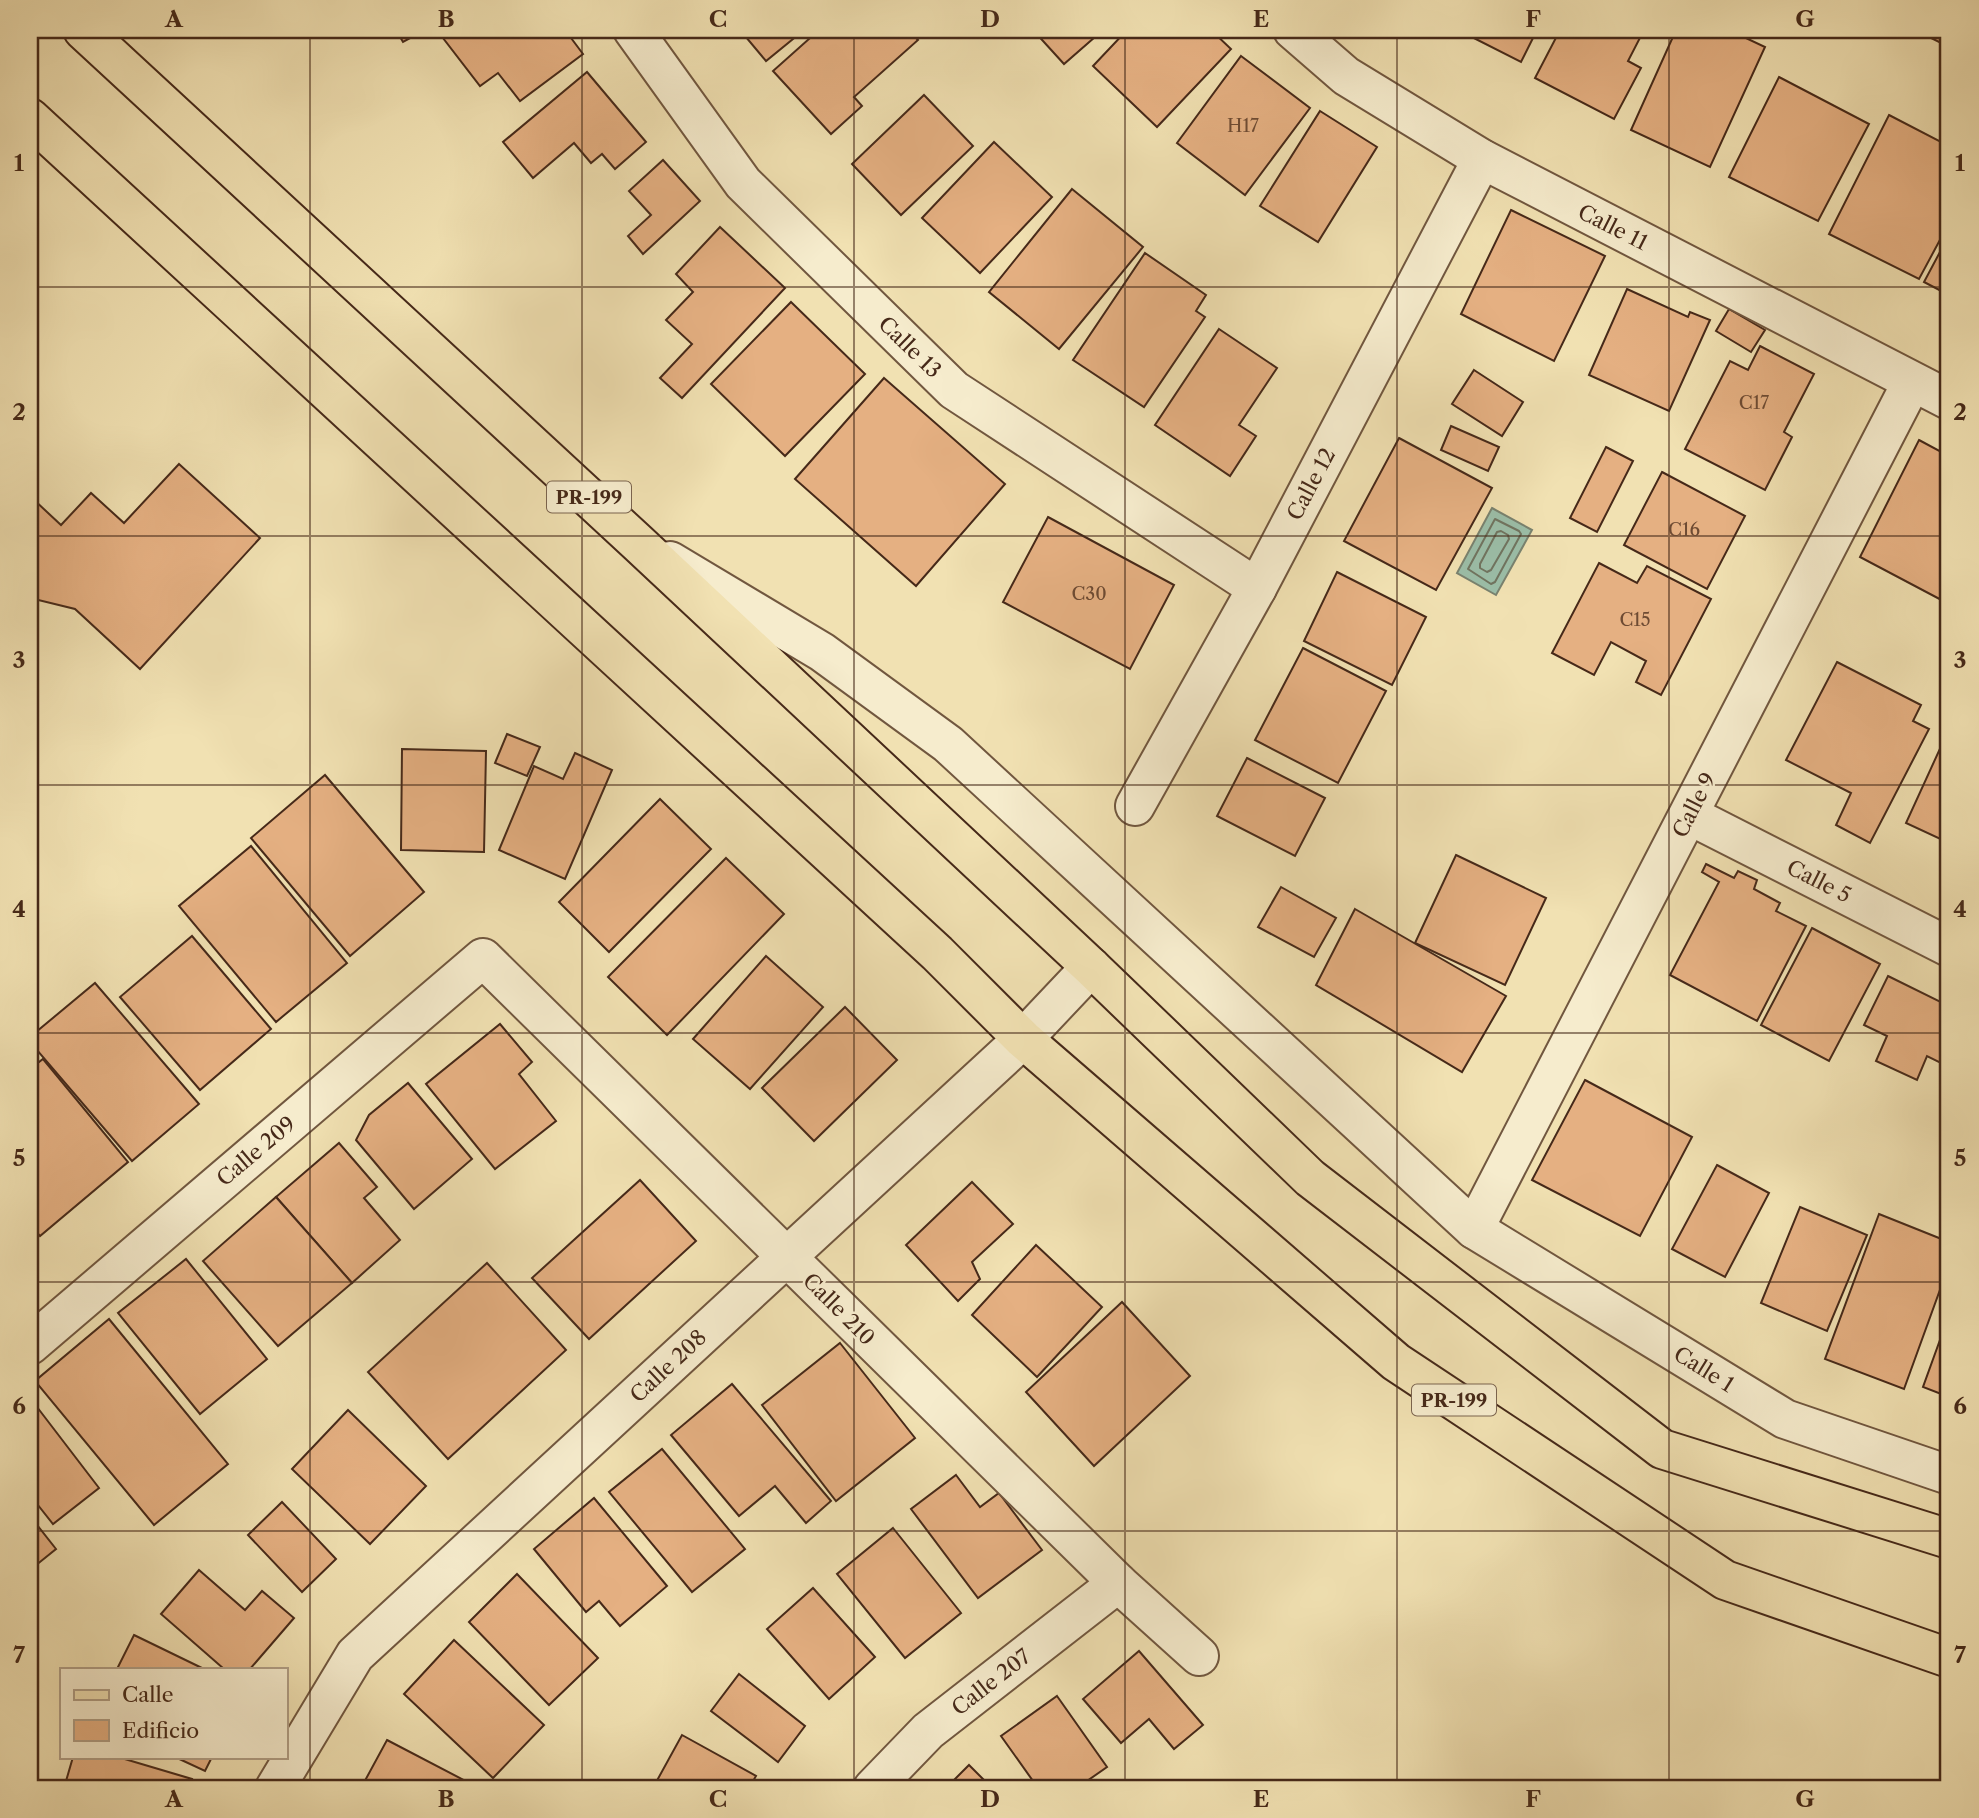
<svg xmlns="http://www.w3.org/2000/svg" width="1979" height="1818" viewBox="0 0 1979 1818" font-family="'Libre Caslon Text',serif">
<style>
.water{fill:#9bbea8;stroke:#79826f;stroke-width:2}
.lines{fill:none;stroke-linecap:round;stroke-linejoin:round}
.shore{stroke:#707460;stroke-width:2}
.building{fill:#e5b082;stroke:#462919;stroke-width:2}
.street-casing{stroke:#71573f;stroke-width:42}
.primary-casing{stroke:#462919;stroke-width:42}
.street{stroke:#f6eccd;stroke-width:38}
.primary{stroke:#f1e1b2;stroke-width:38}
.grid{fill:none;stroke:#462919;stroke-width:2;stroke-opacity:0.55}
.labels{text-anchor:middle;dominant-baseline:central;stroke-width:5;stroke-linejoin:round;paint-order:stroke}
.number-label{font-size:18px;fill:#6e4b33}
.shield{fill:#f6eccd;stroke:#7b644f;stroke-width:2}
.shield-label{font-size:19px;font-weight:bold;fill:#462919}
.street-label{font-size:21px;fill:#462919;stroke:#f6eccd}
.neatline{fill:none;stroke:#462919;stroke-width:2.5}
.grid-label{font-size:23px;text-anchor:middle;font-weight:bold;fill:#462919}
</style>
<rect width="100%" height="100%" fill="#f1e1b2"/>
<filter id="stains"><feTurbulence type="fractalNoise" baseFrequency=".00286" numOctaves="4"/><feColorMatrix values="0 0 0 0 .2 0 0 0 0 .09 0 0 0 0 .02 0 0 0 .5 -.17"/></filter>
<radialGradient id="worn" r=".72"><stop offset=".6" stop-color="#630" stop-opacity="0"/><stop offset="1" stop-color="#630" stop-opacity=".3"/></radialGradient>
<polygon class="water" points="1492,508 1532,530 1496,595 1457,573"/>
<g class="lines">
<g class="shore">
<polygon points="1495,519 1519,531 1521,534 1495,582 1491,584 1468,569"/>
<polygon points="1501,531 1508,535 1509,539 1491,570 1487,572 1480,568 1480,564 1497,532"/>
</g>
</g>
<g class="building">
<polygon points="396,30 425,30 403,42"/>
<polygon points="455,30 565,30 583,54 520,101 498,73 480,86 443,38"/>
<polygon points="740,30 804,30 766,61"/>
<polygon points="819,30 909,30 918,40 854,97 862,106 831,134 773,71"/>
<polygon points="1033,30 1103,30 1064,64"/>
<polygon points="1127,30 1211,30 1231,49 1157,127 1093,66"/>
<polygon points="1458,30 1537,30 1521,62"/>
<polygon points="1560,30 1571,30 1576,32 1578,30 1644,30 1628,61 1641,68 1614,119 1535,78"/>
<polygon points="1676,30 1729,30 1765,47 1710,167 1631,130"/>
<polygon points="1930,30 1949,30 1949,47 1927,36"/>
<polygon points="1241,56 1310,108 1245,195 1177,143"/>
<polygon points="587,72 646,142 615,169 602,154 591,163 574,143 533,178 503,142"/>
<polygon points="1779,77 1869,124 1818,221 1729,177"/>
<polygon points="924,95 973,146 901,215 852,164"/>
<polygon points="1320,111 1377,147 1318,242 1260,206"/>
<polygon points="1889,115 1949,146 1949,152 1941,168 1949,173 1949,223 1919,279 1829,234"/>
<polygon points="994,142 1052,197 980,273 922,218"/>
<polygon points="663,160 700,201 643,254 628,236 651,215 629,191"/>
<polygon points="1072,189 1143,247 1059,349 989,292"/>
<polygon points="1511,210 1605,256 1554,361 1461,314"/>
<polygon points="720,227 785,288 682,398 660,378 692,344 666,320 693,292 676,274"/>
<polygon points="1949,235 1949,295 1924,282"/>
<polygon points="1145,253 1206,295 1196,311 1205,317 1144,407 1073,360"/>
<polygon points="1627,289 1688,317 1690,312 1710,320 1669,411 1589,375"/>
<polygon points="791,302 865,374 785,456 711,384"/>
<polygon points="1729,309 1765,330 1751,352 1716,331"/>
<polygon points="1219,329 1277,368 1239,425 1256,436 1230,476 1155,425"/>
<polygon points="1760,346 1814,374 1784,432 1792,437 1765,490 1685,449 1730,361 1748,370"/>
<polygon points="1474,370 1523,402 1502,436 1452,404"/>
<polygon points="884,378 1005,484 916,586 795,479"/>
<polygon points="1451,426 1499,447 1488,471 1441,450"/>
<polygon points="1399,438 1492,488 1436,590 1344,541"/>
<polygon points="1919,440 1949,456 1949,604 1860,557"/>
<polygon points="1606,447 1633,461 1597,532 1570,518"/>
<polygon points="179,464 260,538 140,669 75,609 30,598 30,500 32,498 61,525 91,493 124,523"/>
<polygon points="1662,472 1745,516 1707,589 1624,545"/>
<polygon points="1048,517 1174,585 1130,669 1003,602"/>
<polygon points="1599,563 1637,583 1647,566 1711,599 1661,695 1636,682 1646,661 1611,642 1594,675 1552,653"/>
<polygon points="1337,572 1426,617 1392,685 1304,641"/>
<polygon points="1303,648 1386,691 1338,783 1255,740"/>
<polygon points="1837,662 1921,705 1913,721 1929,729 1870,843 1836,825 1851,793 1786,760"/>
<polygon points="1949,729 1949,843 1906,823"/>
<polygon points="507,734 540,747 527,776 495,763"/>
<polygon points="402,749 486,751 484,852 401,850"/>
<polygon points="575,753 612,770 565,879 499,850 534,766 563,779"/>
<polygon points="1247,758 1325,798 1295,856 1217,816"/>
<polygon points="325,775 424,892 350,956 251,838"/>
<polygon points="660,799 711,849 609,952 559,902"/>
<polygon points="251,846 347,963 276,1022 179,906"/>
<polygon points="1456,855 1546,898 1505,985 1415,943"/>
<polygon points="726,858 784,914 667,1035 608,977"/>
<polygon points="1706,864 1734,878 1738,871 1757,880 1754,889 1780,903 1776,911 1806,926 1757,1021 1670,975 1719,882 1702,872"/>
<polygon points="1281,887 1336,918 1314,957 1258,927"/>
<polygon points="1355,909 1506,996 1462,1072 1316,985"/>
<polygon points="1812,928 1880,964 1829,1061 1761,1025"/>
<polygon points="192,936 271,1029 200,1090 120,997"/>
<polygon points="766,956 823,1007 750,1089 693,1039"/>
<polygon points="1888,976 1949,1006 1949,1067 1927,1056 1917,1080 1876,1061 1887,1036 1864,1025"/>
<polygon points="95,983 199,1104 132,1161 30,1042 30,1037"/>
<polygon points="845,1007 897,1060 814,1141 762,1088"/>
<polygon points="500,1024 532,1062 519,1074 556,1121 495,1169 426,1084"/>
<polygon points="43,1059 128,1162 40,1236 30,1225 30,1069"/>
<polygon points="1585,1080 1692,1137 1640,1236 1532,1180"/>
<polygon points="408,1083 472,1159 414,1209 356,1140 369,1115"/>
<polygon points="339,1143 377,1187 364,1198 400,1240 352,1283 276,1197"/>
<polygon points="1717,1165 1769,1193 1725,1277 1672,1249"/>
<polygon points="640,1180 696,1241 589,1339 532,1278"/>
<polygon points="972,1182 1013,1224 972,1262 980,1279 958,1301 906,1245"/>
<polygon points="276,1197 352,1283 278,1346 203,1261"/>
<polygon points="1800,1207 1867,1235 1827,1331 1761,1303"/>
<polygon points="1879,1214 1949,1242 1949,1265 1904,1389 1825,1359"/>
<polygon points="1036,1245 1102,1307 1037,1377 972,1315"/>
<polygon points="186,1259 267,1359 200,1414 118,1313"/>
<polygon points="487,1263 566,1350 448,1459 368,1372"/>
<polygon points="1122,1302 1190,1376 1094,1466 1026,1392"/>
<polygon points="1949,1315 1949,1397 1923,1387"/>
<polygon points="109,1319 228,1464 154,1525 35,1381"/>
<polygon points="840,1343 915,1438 836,1501 762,1405"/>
<polygon points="732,1384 831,1501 806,1523 775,1486 739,1516 671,1435"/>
<polygon points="37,1407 99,1488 53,1524 30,1495 30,1413"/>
<polygon points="348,1410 426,1486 370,1544 292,1469"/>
<polygon points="662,1449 745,1549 692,1592 609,1492"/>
<polygon points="956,1475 980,1507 999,1493 1042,1550 978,1598 911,1509"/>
<polygon points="594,1498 667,1586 620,1626 599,1601 586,1612 534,1549"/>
<polygon points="282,1502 336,1559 302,1592 248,1535"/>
<polygon points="30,1516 56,1549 30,1570"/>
<polygon points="893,1528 961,1613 905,1658 837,1574"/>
<polygon points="199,1570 245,1610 262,1591 294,1618 250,1669 224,1669 161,1614"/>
<polygon points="517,1574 598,1658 549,1705 469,1622"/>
<polygon points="813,1588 875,1657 829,1699 767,1629"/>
<polygon points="134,1635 204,1669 117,1669"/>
<polygon points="454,1640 544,1725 493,1778 404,1694"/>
<polygon points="1139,1651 1203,1725 1174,1749 1149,1719 1121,1743 1083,1699"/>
<polygon points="739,1674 805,1726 778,1762 711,1711"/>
<polygon points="1057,1696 1107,1767 1077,1788 1038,1788 1001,1736"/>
<polygon points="682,1735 756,1776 749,1788 654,1786"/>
<polygon points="387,1740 479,1788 361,1788"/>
<polygon points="73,1757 118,1757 192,1779 189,1788 64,1788"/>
<polygon points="175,1757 212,1757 205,1771"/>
<polygon points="969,1765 992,1788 946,1788"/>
</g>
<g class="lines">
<defs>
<g id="street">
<polyline points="633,30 743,183 954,390 1257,588"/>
<polyline points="1293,30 1346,76 1482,159 1949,400"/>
<polyline points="670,561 822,652 948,744 1474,1229 1785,1419 1949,1475"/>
<polyline points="1135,806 1257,588 1482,159"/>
<polyline points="1689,815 1949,947"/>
<polyline points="1474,1229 1912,382"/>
<polyline points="30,1345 483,958 1118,1583 1199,1656"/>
<polyline points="275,1788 355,1655 1023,1039 1091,967"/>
<polyline points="873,1788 928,1731 1118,1583"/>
</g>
<g id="primary">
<polyline points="83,30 638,543 1091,967 1310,1178 1662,1449 1949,1539"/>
<polyline points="30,118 937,953 1023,1039 1396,1362 1725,1580 1949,1658"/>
</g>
</defs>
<use href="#street" class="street-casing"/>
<use href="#primary" class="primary-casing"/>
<use href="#street" class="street"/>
<use href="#primary" class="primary"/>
</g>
<path class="grid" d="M310 30V1788M582 30V1788M854 30V1788M1125 30V1788M1397 30V1788M1669 30V1788M30 287H1949M30 536H1949M30 785H1949M30 1033H1949M30 1282H1949M30 1531H1949"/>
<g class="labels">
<g class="number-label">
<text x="1243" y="126">H17</text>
<text x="1754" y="403">C17</text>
<text x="1684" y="530">C16</text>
<text x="1089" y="594">C30</text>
<text x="1635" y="620">C15</text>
</g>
<g class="shield">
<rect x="547" y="481.5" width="84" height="31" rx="5"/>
<rect x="1412" y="1384.5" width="84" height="31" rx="5"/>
</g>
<g class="shield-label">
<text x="589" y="497">PR-199</text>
<text x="1454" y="1400">PR-199</text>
</g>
<g class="street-label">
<text transform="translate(1613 227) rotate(27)">Calle 11</text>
<text transform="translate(910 347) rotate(44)">Calle 13</text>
<text transform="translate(1311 484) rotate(-62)">Calle 12</text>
<text transform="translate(1694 805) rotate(-63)">Calle 9</text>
<text transform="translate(1819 881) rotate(27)">Calle 5</text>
<text transform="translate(256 1151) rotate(-40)">Calle 209</text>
<text transform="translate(839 1309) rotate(45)">Calle 210</text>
<text transform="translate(668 1366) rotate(-43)">Calle 208</text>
<text transform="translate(1704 1369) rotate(32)">Calle 1</text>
<text transform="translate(991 1682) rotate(-38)">Calle 207</text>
</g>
</g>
<rect width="1979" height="1818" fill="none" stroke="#f1e1b2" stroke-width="77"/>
<rect x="60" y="1668" width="228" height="91" fill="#f6eccd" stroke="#b09e85" stroke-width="2"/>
<rect x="74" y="1690" width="35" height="10" fill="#f1e1b2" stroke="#b09e85" stroke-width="2"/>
<text x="122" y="1702" font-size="21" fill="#462919">Calle</text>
<rect x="74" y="1720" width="35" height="21" fill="#e5b082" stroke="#b09e85" stroke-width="2"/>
<text x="122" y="1738" font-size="21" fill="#462919">Edificio</text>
<rect x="38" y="38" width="1902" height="1742" class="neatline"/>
<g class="grid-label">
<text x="174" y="27">A</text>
<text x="446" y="27">B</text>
<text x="718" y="27">C</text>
<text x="990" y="27">D</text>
<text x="1261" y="27">E</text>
<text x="1533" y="27">F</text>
<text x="1805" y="27">G</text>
<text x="19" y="171">1</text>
<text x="1960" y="171">1</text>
<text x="19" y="420">2</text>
<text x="1960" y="420">2</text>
<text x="19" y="668">3</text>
<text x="1960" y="668">3</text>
<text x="19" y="917">4</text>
<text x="1960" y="917">4</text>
<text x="19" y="1166">5</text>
<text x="1960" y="1166">5</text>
<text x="19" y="1414">6</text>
<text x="1960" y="1414">6</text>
<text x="19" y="1663">7</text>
<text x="1960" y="1663">7</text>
<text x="174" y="1807">A</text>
<text x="446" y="1807">B</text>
<text x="718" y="1807">C</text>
<text x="990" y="1807">D</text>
<text x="1261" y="1807">E</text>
<text x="1533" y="1807">F</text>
<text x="1805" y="1807">G</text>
</g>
<rect width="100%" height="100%" filter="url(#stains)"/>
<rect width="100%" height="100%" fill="url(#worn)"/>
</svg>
